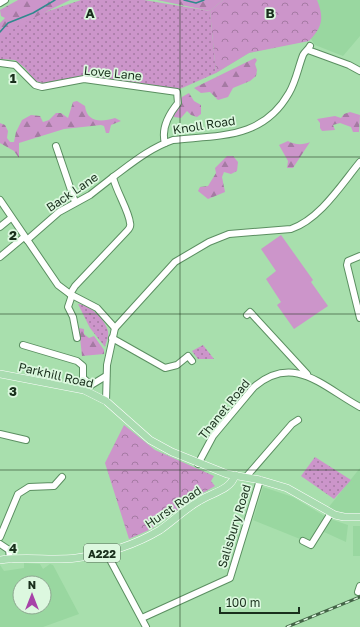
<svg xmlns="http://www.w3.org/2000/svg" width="360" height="627" viewBox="0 0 360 627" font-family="'Golos Text',sans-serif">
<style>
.built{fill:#99d7a0;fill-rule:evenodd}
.grass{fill:url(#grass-dots)}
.forest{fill:url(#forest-firs)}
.park{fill:url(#park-crowns)}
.pitch{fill:#cc95ca}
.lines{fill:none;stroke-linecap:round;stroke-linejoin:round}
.stream{stroke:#30898e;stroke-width:1.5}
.minor-casing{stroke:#5b8f61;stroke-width:8}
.major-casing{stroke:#fff;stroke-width:8}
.minor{stroke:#fff;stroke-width:6}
.major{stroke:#aadcb1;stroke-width:7}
.rail-casing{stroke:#446447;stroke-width:3}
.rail{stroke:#dcf8df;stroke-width:1.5;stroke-dasharray:4.5;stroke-linecap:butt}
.grid{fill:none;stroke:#192f1c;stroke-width:1;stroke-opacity:0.55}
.labels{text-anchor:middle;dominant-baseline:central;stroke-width:3.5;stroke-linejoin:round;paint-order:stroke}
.shield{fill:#dcf8df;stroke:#546b56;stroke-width:1}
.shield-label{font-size:11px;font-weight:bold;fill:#192f1c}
.street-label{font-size:12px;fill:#192f1c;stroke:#dcf8df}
.grid-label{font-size:13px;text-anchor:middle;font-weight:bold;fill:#192f1c;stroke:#dcf8df;stroke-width:3.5;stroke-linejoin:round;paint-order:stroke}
</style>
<defs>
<pattern id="grass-dots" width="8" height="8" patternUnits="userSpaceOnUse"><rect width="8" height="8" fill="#cc95ca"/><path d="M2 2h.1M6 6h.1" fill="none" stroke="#a57aa3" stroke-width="1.8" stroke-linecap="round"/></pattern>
<pattern id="forest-firs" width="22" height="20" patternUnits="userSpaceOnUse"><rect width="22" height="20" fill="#cc95ca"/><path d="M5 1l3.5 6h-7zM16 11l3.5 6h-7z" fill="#a57aa3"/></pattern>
<pattern id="park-crowns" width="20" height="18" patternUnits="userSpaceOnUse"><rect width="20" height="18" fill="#cc95ca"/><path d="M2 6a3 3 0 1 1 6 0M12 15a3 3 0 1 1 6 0" fill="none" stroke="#a57aa3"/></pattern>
</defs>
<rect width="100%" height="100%" fill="#a8dfad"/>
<g class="built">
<polygon points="206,0 360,0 360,36 343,56 315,45 311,39 249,53 216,73 210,11"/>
<polygon points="360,468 360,515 338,512 328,508"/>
<polygon points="263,487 293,497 326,517 310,543 253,520"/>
<polygon points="330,519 348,525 346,542 324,532"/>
<rect x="353" y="526" width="7" height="30"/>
<path d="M24 563 40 564 43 569 50 564 53 565 79 614 43 627H0V565L4 571 24 568ZM20 583H44V607H20Z"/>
</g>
<g class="grass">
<polygon points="81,0 144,0 210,11 216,73 180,89 79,77 46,84 35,81 25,68 15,60 0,59 0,31 25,19"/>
<path d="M78 304C90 305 105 319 108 331 109 337 106 342 105 347L90 328Z"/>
<polygon points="203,345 214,359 198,359 192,351"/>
<polygon points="315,457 351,480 334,499 301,476"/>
</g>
<g class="forest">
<polygon points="18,0 70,0 7,31 0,38 0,23 5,18 1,16 0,10"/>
<polygon points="157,0 223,0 210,11"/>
<polygon points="255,58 257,60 255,64 257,70 256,76 250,81 233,88 228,97 218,100 210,92 201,93 194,88"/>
<polygon points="189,93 194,101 201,105 201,114 197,117 191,115 187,111 181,118 174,117 173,113 182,97"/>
<path d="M77 101 85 106C87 123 102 122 115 118L121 121 111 125 109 133H106L104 126 101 125 64 129 19 143V158L14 151 0 143V123L5 125 8 131 7 138 10 142H14L16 132 22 120 31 115 40 116 43 122 49 120 56 113H61L68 118 73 102Z"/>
<polygon points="350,112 360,115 359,132 353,132 351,127 340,123 333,125 335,130 322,131 320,128 320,123 317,119 335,116 341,118 344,114"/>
<path d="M288 141C294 145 304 145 310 142L293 168H287L288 161 279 145Z"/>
<polygon points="227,156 233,156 238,162 237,171 231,174 224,172 222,177 225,192 208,199 198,191 200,187 208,186 216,173 215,168"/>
<polygon points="79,328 84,329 84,334 89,338 94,336 104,350 104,354 82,356"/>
</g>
<g class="park">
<path d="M223 0H317C324 17 323 27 309 41L249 53 216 73 210 11Z"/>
<polygon points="124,425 155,450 214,476 211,481 215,486 194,498 151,529 129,539 105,463"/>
</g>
<polygon class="pitch" points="281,235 313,280 311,282 328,306 294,329 277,305 281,302 266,279 276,271 261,249"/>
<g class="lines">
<g class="stream">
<polyline points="184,0 196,3 204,0"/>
<polyline points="0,32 8,23 33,13 55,0"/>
</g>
<defs>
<g id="minor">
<polyline points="0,3 5,0"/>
<polyline points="308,50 349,65 360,71"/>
<path d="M0 63 15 65 35 85 42 87 84 79 177 92 178 103C169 114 161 129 165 143"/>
<polyline points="56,146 75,202"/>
<polyline points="0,200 58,285 70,294 97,308 115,328"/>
<polyline points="0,227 11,218"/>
<polyline points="27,240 59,212 90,195 113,177"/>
<polyline points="360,256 348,261 347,265 360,318"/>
<polyline points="0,257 24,237"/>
<path d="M70 294 75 286 127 231C129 229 131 226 130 223 129 211 116 191 113 177 132 163 150 148 173 140 220 135 263 139 289 93 296 81 298 68 303 55 305 51 308 50 310 46"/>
<polyline points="72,295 68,307 73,317 77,338"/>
<polyline points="247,315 250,312 307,374"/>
<polyline points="112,338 165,368 177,365 188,356 192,361"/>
<polyline points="23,345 77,361 83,366 83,378 91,385"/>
<polyline points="88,387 106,376"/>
<path d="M106 401 107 365 115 328 175 262 209 242 229 234 291 229C320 219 341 185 360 162"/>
<polyline points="0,434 26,440"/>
<path d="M198 464 213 436 254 387C294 353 323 387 360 407"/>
<polyline points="246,477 292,424 298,420"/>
<polyline points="0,537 18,494 29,487 54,486 62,477"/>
<polyline points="303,541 311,545 331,513"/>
<polyline points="0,544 9,550 10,559"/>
<polyline points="106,552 146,627"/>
<polyline points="358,592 360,586"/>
<polyline points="142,618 230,578 260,480"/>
</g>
<g id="major">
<polyline points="0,374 84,390 106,401 150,440 172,452 227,474 260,480 287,488 335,515 344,517 360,517"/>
<path d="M0 560C26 556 51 561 76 558 105 554 135 545 160 530 173 521 185 509 199 501 211 493 231 490 235 475"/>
</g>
</defs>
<use href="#minor" class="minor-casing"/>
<use href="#major" class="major-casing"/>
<use href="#minor" class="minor"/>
<use href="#major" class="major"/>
<defs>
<polyline id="rail" points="287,627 360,597"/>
</defs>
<use href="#rail" class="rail-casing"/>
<use href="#rail" class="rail"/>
</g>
<path class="grid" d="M180 0V627M0 157H360M0 314H360M0 470H360"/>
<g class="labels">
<rect class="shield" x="84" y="544" width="36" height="18" rx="3"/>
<g class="shield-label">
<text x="102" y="553">A222</text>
</g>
<g class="street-label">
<text transform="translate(113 73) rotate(6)">Love Lane</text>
<text transform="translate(204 125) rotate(-9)">Knoll Road</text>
<text transform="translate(72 192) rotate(-34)">Back Lane</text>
<text transform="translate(56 375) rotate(13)">Parkhill Road</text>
<text transform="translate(224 409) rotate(-51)">Thanet Road</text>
<text transform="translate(173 507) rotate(-34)">Hurst Road</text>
<text transform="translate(234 526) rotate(-73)">Salisbury Road</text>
</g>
</g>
<g class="grid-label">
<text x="90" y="18">A</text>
<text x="270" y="18">B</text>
<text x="13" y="83">1</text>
<text x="13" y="240">2</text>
<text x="13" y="396">3</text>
<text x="13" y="553">4</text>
</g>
<g transform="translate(32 595)"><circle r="19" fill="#dcf8df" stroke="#8ea891"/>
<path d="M0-3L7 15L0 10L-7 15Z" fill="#a743a8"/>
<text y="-6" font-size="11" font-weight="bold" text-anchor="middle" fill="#192f1c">N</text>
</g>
<path d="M220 607v6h79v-6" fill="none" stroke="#192f1c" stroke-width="2"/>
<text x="226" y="607" font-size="12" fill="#192f1c" stroke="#dcf8df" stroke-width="3" paint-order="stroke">100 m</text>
</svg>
